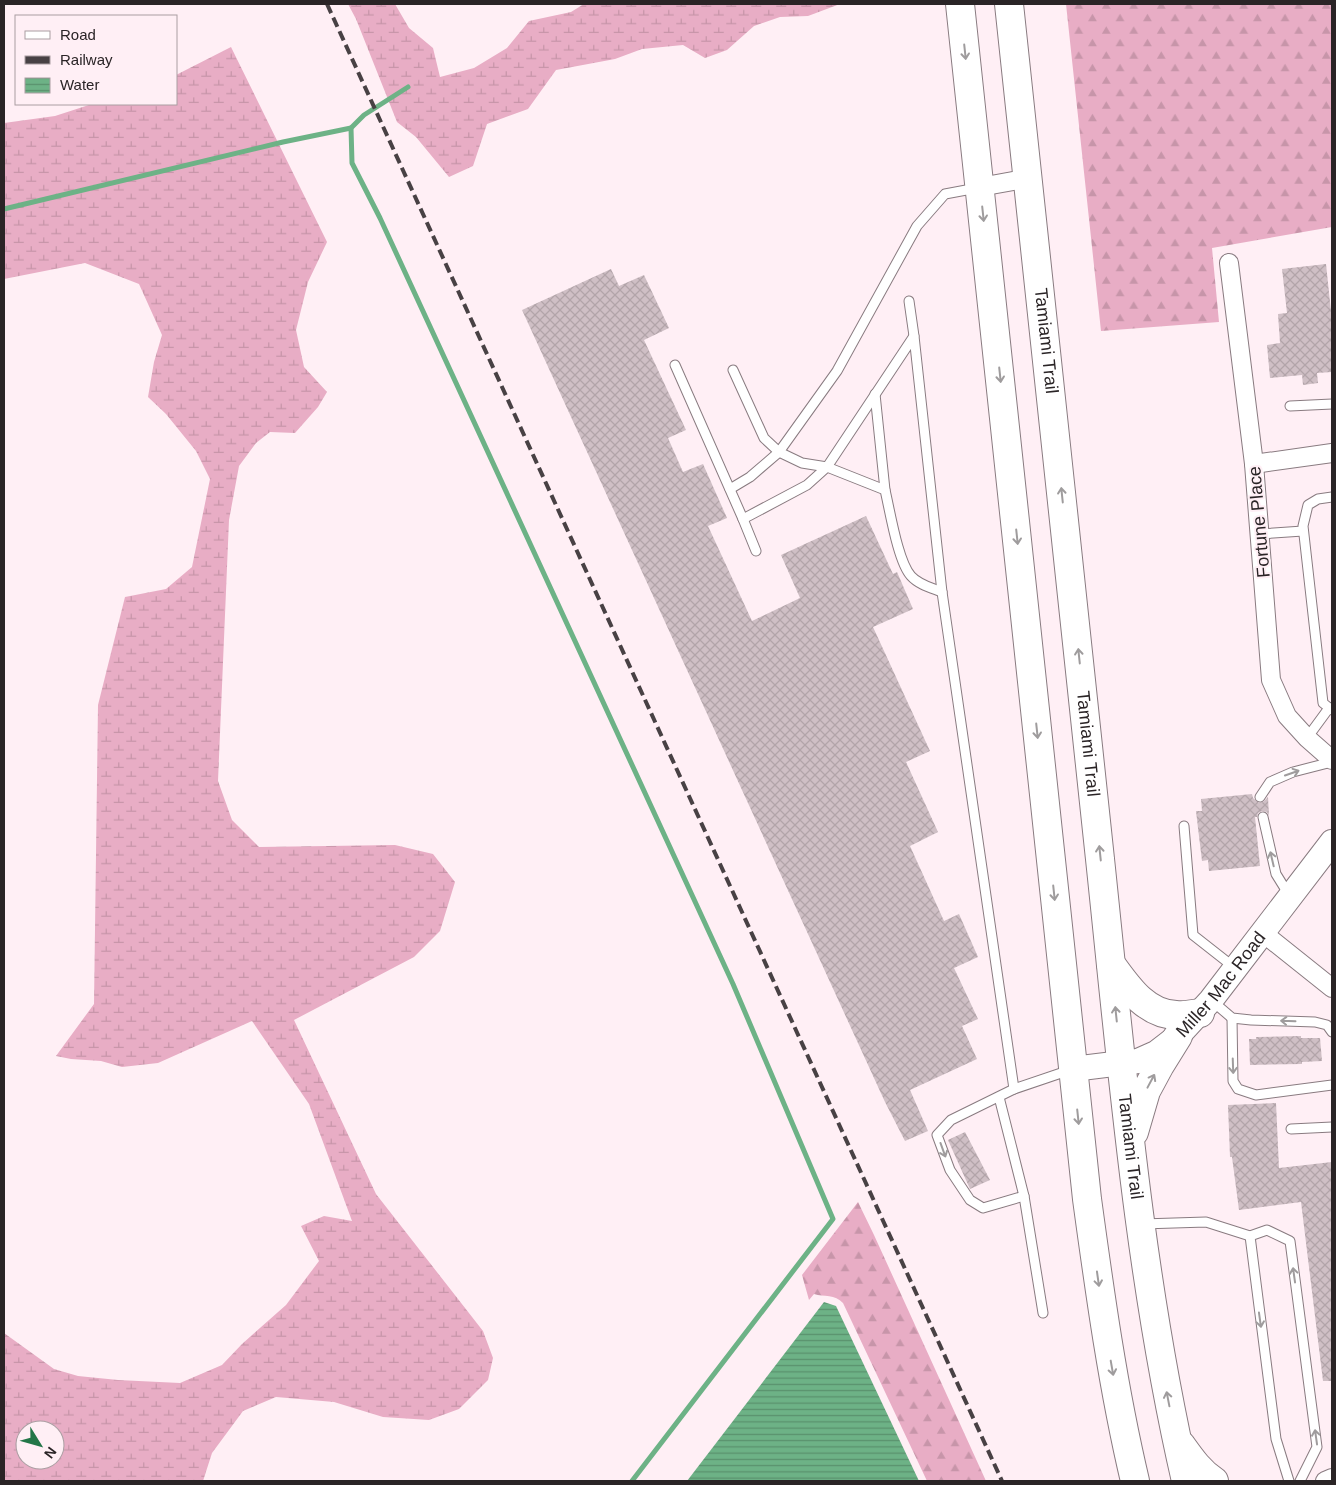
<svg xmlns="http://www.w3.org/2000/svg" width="1336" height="1485" viewBox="0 0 1336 1485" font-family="Arial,sans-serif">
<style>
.forest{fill:url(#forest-firs)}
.wetland{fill:url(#wetland-marsh);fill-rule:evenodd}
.water{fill:url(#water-rules)}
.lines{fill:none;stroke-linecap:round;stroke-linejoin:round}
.stream{stroke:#6db286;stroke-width:5}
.building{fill:url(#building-cross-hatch)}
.lane-casing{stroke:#897b80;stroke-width:11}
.street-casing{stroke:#897b80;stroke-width:20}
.secondary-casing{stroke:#897b80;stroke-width:26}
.primary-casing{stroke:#897b80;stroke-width:30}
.lane{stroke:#fff;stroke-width:9}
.street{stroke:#fff;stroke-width:18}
.secondary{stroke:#fff;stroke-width:24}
.primary{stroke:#fff;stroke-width:28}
.rail{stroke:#484144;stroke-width:4;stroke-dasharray:10 5;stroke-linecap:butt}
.oneway{stroke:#9f9c9d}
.labels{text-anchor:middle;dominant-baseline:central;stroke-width:4;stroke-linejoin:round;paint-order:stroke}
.street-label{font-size:18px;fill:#2a2426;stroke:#ffeff5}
</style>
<defs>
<pattern id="forest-firs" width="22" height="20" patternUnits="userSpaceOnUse" patternTransform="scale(1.25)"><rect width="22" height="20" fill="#e8adc5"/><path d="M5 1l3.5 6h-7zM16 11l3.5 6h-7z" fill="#c795a9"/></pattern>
<pattern id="wetland-marsh" width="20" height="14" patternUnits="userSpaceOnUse" patternTransform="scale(1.25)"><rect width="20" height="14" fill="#e8adc5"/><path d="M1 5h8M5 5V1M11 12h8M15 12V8" fill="none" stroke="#c795a9"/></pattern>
<pattern id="water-rules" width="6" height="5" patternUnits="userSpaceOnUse" patternTransform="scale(1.25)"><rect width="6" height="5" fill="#6db286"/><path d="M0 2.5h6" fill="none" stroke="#5a916d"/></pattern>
<pattern id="building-cross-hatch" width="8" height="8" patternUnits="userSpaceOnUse" patternTransform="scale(1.25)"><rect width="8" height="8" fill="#cfbfc5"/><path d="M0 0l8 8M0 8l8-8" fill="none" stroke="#b2a4a9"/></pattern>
</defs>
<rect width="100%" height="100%" fill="#ffeff5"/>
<g class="forest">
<polygon points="1066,4 1332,4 1332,227 1212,248 1219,322 1101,331"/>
<path d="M858 1202 874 1235 986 1481H927L843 1303C835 1294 824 1297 814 1294L809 1300 802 1275Z"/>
</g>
<g class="wetland">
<polygon points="348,4 395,4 409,28 433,48 440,77 474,68 507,48 529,21 571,12 584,4 840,4 808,16 780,17 754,26 727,50 705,58 683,45 642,49 615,59 556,70 528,109 487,124 473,166 449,177 416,137 397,122 356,19"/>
<path d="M231 47 327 242 308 282 296 330 304 367 327 392 318 407 295 433 270 432 256 443 239 466 229 520 218 781 232 820 259 847 395 845 433 854 455 882 440 931 414 957 294 1020 376 1194 483 1331 493 1358 488 1380 459 1409 429 1420 383 1417 334 1402 276 1397 243 1411 212 1453 203 1481H4V1333L54 1369 78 1376 118 1380 180 1383 222 1365 242 1344 286 1305 319 1261 301 1226 324 1216 352 1221 309 1104 252 1021 158 1063 122 1067 101 1061 71 1059 56 1056 94 1004 98 705 125 597 166 589 192 567 210 479 196 451 166 414 148 397 154 362 162 335 139 284 85 263 4 279V123L55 116 92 104H176V75ZM25 1430H55V1460H25Z"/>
</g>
<polygon class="water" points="824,1302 836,1306 919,1481 687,1481"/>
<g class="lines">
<g class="stream">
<polyline points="408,87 364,115 351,128 352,163 380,218 733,984 833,1219 632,1481"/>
<polyline points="4,209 283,142 351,128"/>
</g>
</g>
<g class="building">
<polygon points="1326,264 1332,321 1332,372 1317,373 1318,383 1303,385 1302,375 1270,378 1267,345 1280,343 1278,314 1287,313 1282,269"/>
<polygon points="611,269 619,286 644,275 669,328 644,340 686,430 668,438 683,472 703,464 727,518 708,526 752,621 800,598 781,555 866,516 893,574 897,572 913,609 873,627 930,751 906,762 938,832 910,846 944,921 959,914 978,957 954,968 978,1019 962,1026 977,1059 910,1090 928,1131 905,1141 885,1102 522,310"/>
<polygon points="1252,794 1253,798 1259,803 1263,802 1268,797 1269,816 1267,812 1262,811 1258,813 1257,817 1255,817 1260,866 1209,871 1208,860 1202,861 1198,828 1196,811 1202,811 1201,799"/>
<polygon points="1301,1036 1301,1038 1320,1038 1322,1061 1302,1062 1302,1064 1250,1065 1249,1039 1256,1039 1256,1037"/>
<polygon points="1276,1103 1279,1168 1332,1162 1332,1381 1323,1381 1301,1202 1239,1210 1232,1157 1230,1157 1228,1105"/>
<polygon points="965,1132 990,1180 970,1189 948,1140"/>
</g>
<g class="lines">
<defs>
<g id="lane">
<polyline points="909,301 914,336"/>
<polyline points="675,365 743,519 756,551"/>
<path d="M733 370 764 438 779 452 802 463 827 467 885 490C890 511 898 562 911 576 919 585 932 588 942 592"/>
<polyline points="875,394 885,490"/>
<polyline points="1290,406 1332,404"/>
<polyline points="730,489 750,477 779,452 837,371 917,226 945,194 977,188"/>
<polyline points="1332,497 1318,499 1308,505 1303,526 1323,703 1332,710"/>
<polyline points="743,519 807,485 827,467 914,336 942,592 1014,1089 1070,1070"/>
<polyline points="1260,534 1303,531"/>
<polyline points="1307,738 1329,708"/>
<polyline points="1260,797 1270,782 1293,772 1332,762"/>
<polyline points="1263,817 1276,874 1289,895"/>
<polyline points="1184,826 1193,935 1235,968"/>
<polyline points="1211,1000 1232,1018 1251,1020 1315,1022 1327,1025 1332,1032"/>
<polyline points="1232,1018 1233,1081 1238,1089 1256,1095 1332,1085"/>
<polyline points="1014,1089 951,1120 937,1135 950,1170 970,1200 983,1208 1024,1196"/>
<polyline points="999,1097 1024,1196 1043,1313"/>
<polyline points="1291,1129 1332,1127"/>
<polyline points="1142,1224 1206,1222 1250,1236"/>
<polyline points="1289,1481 1276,1439 1250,1236 1267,1230 1290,1241 1317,1447 1300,1481"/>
</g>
<g id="street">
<polyline points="980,187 1030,178"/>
<polyline points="1229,263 1254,464 1271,680 1287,716 1307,738 1332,760"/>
<polyline points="1254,464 1332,453"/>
<polyline points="1263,933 1332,988"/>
<polyline points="1325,1481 1332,1478"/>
</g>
<g id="secondary">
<path id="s1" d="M1073 1069 1138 1061 1156 1053 1178 1036 1211 1000 1332 842"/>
</g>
<g id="primary">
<path d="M960 4 1087 1199C1100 1294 1113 1388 1135 1481"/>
<path id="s2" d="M1009 4C1042 289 1071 574 1100 859 1122 1067 1139 1277 1186 1481"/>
<path d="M1111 964C1127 986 1146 1015 1177 1015 1184 1016 1193 1014 1200 1013"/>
<polyline points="1134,1132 1146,1091 1160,1065 1178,1036"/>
<path d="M1181 1445C1191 1459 1200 1472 1214 1481"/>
</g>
</defs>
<use href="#lane" class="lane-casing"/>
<use href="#street" class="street-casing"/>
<use href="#secondary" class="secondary-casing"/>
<use href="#primary" class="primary-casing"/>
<use href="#lane" class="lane"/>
<use href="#street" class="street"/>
<use href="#secondary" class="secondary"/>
<use href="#primary" class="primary"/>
<polyline class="rail" points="327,4 1002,1481"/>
</g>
<defs><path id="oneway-shaft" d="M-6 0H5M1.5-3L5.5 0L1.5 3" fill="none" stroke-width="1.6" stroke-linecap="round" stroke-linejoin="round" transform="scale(1.25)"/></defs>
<g class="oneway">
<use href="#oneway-shaft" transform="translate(965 52) rotate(84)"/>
<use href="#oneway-shaft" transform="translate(983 214) rotate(84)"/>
<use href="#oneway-shaft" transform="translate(1000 375) rotate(84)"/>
<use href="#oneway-shaft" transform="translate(1062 495) rotate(-96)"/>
<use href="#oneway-shaft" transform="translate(1017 537) rotate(84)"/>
<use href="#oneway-shaft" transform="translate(1079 656) rotate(-96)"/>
<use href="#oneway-shaft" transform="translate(1037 731) rotate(84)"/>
<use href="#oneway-shaft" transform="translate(1292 773) rotate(-19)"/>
<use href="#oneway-shaft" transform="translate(1100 853) rotate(-96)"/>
<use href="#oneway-shaft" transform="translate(1272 859) rotate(-103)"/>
<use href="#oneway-shaft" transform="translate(1054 893) rotate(84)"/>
<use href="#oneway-shaft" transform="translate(1116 1014) rotate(-96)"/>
<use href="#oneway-shaft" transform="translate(1288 1021) rotate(-178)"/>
<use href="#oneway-shaft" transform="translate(1233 1066) rotate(88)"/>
<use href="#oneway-shaft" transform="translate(1151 1081) rotate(-62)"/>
<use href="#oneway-shaft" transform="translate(1078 1117) rotate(84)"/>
<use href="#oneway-shaft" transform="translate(943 1150) rotate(70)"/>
<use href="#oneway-shaft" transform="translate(1294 1275) rotate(-98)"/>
<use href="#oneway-shaft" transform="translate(1098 1279) rotate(82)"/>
<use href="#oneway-shaft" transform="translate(1260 1320) rotate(82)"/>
<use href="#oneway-shaft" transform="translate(1112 1368) rotate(80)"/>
<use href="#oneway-shaft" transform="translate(1168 1399) rotate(-101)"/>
<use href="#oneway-shaft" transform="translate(1316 1437) rotate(-98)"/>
</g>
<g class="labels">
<g class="street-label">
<text stroke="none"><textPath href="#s2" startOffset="339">Tamiami Trail</textPath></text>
<text transform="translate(1259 522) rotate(-95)">Fortune Place</text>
<text stroke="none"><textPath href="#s2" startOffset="744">Tamiami Trail</textPath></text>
<text stroke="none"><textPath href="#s1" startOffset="180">Miller Mac Road</textPath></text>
<text stroke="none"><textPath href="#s2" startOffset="1149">Tamiami Trail</textPath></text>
</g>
</g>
<rect width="1336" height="1485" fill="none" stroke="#2a2426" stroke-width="10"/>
<rect x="15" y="15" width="162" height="90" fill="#ffeff5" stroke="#aa9ea2"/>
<rect x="25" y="31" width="25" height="8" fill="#ffffff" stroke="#aa9ea2"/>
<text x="60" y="40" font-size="15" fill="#2a2426">Road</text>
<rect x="25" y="56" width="25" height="8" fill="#484144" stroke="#aa9ea2"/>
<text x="60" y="65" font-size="15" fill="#2a2426">Railway</text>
<rect x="25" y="78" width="25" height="15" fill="url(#water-rules)" stroke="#aa9ea2"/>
<text x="60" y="90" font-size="15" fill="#2a2426">Water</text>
<g transform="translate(40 1445) rotate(127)"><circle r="24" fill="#ffeff5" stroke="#aa9ea2"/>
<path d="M0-4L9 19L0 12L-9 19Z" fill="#237648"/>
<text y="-8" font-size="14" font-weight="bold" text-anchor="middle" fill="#2a2426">N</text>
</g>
</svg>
